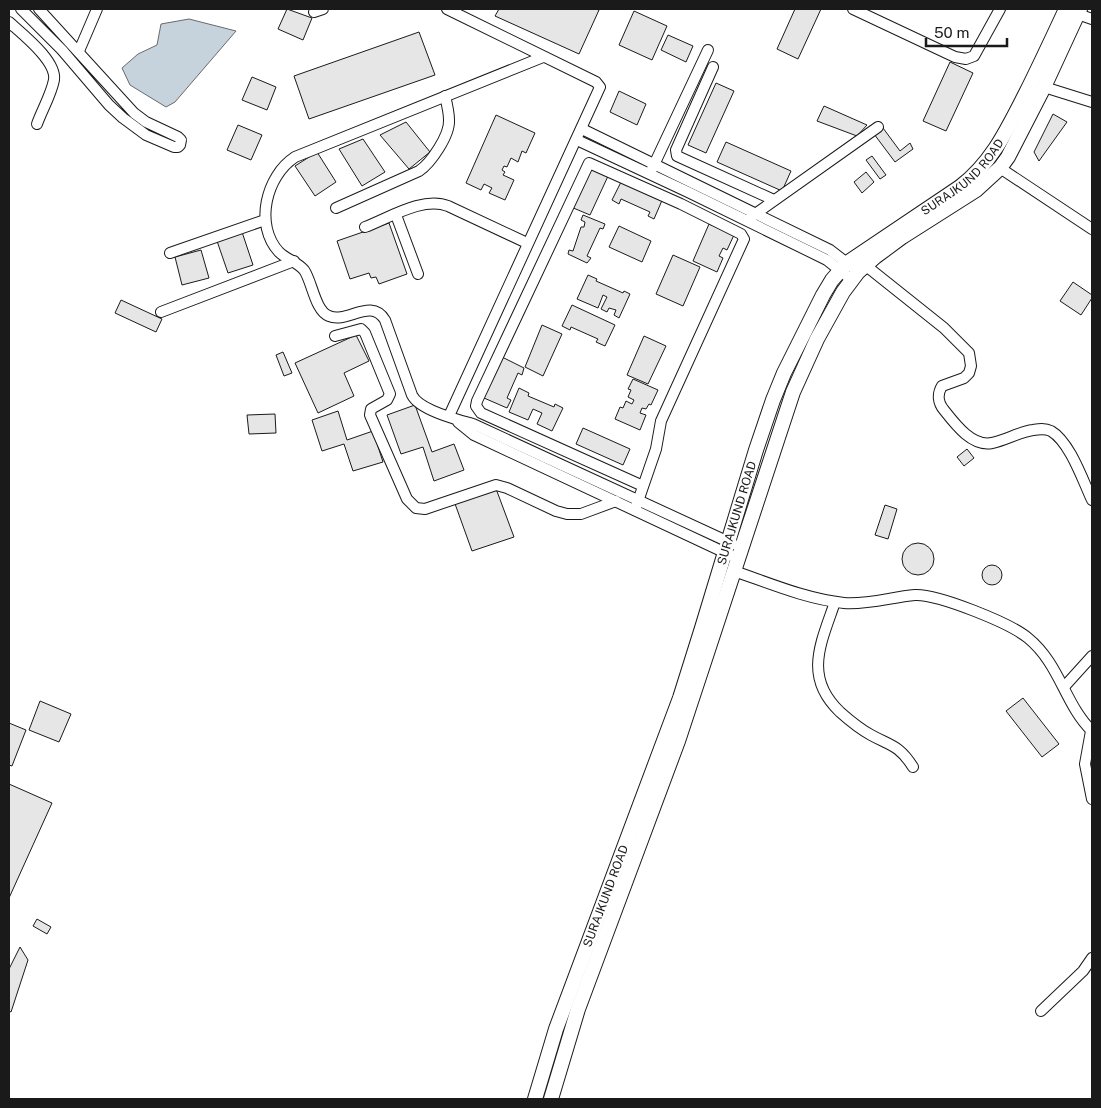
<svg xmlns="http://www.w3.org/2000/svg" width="1101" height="1108" viewBox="0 0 1101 1108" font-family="'Public Sans',sans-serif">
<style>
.water{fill:#c6d2dc;stroke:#6a6a6a}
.building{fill:#e6e6e6;stroke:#1a1a1a}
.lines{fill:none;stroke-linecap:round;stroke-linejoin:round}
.minor-casing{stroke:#1a1a1a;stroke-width:12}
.secondary-casing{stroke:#1a1a1a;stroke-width:16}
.minor{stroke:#fff;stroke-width:10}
.secondary{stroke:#fff;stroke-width:14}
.labels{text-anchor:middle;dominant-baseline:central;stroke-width:4;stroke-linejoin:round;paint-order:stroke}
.street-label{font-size:12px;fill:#1a1a1a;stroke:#fff}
</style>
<rect width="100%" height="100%" fill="#fff"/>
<polygon class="water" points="189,19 236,31 175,102 166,107 130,85 122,68 138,54 157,45 161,24"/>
<g class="building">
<polygon points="287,9 312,18 303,40 278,29"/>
<polygon points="499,9 595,9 599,10 579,54 495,16"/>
<polygon points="795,9 821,9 798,59 777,49"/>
<polygon points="634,11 667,26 652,60 619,45"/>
<polygon points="419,32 435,75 309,119 294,76"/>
<polygon points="668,35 693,46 686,62 661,50"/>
<polygon points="950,62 973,73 946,131 923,121"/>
<polygon points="252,77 276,87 267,110 242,100"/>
<polygon points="716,83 734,91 706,153 688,145"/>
<polygon points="619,91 646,104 637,125 610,112"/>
<polygon points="824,106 867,125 857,136 817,121"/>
<polygon points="1053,114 1067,122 1039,161 1034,152"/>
<polygon points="496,115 535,133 526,153 522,151 518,162 511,158 507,167 504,166 502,170 505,172 503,175 514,180 505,200 489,193 492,188 484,184 481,190 466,183"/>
<polygon points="406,122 430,152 409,169 380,135"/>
<polygon points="238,125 262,135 251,160 227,150"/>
<polygon points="883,128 900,151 910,143 913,149 895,162 874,134"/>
<polygon points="363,139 385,172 362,186 339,149"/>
<polygon points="726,142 791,171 782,191 717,162"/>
<polygon points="317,152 336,182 315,196 295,166"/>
<polygon points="872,156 886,175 880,179 866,160"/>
<polygon points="589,166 609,174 590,215 571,207"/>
<polygon points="866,172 874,182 862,193 854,182"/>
<polygon points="622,180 663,198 654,219 648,216 650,212 621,199 619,204 612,200"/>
<polygon points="583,215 605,224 603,229 600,228 587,256 591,258 587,263 568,254 569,250 573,251 581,227 584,227 585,222 581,220"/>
<polygon points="389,223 407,274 379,284 376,277 371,278 369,273 350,279 337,241"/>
<polygon points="709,224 734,235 727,250 723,248 719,256 723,258 717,272 693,261"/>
<polygon points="619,226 651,241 642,262 609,247"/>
<polygon points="242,232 253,265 228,273 217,241"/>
<polygon points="201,250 209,278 182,285 175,257"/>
<polygon points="673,255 700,267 683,306 656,294"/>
<polygon points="588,275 597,279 596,281 623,293 624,291 630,294 619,318 614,315 616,310 609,308 607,312 601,309 607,297 603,295 598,308 577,299"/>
<polygon points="1073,282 1092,295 1092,298 1081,315 1060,301"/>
<polygon points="121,300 162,319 156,332 115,313"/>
<polygon points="572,305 615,325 605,346 596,342 598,339 571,327 570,330 562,326"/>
<polygon points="542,325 562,334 543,376 525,367"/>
<polygon points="356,335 369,361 344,373 354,396 318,413 295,363"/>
<polygon points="644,336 666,346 648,384 627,375"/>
<polygon points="283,352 292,373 284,376 276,355"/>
<polygon points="502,357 524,368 522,375 518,373 507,398 511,400 507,408 484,398"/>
<polygon points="633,379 658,390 651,405 649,404 646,409 642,408 640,413 646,415 640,430 615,419 620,407 623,408 626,401 632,404 634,400 628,397 631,390 628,389"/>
<polygon points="519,388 529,393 528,396 554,407 555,404 563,408 552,431 537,424 542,413 533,409 528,420 509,412"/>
<polygon points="415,405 432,452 454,444 464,470 434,481 423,447 401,454 387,415"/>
<polygon points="338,411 347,440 373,431 383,462 353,471 344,444 322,451 312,420"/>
<polygon points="275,414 276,433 249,434 247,415"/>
<polygon points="583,428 630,449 623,465 576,444"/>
<polygon points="967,449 974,458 964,466 957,457"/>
<polygon points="495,486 514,537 472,551 454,501"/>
<polygon points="885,505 897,509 888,539 875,535"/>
<circle cx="918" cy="559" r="16"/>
<circle cx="992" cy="575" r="10"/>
<polygon points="1023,698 1059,744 1042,757 1006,711"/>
<polygon points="40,701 71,714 59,742 29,730"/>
<polygon points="9,723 26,730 12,766 9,765"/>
<polygon points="9,784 52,803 9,898"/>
<polygon points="37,919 51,927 47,934 33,926"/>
<polygon points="20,947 28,960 11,1012 9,1011 9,969"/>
</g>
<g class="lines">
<defs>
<g id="minor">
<polyline points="21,9 62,50 109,105 123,118 146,135 174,147 178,147 180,145 181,140 178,137 146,122 134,113 39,9"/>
<polyline points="447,9 596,82 600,87 449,416"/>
<polyline points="853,9 955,57 966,59 974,56 1000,9"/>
<polyline points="314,12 323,9"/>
<polyline points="1072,12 1092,19"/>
<path d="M9 22C22 34 57 61 54 80 51 95 42 110 37 124"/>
<polyline points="79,51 97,9"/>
<path d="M543 57 295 157C266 176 254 225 279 252 286 259 297 262 304 270 312 281 315 311 329 316 347 324 371 297 385 320L412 395C419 410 458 420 473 424L733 544"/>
<polyline points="713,67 676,150 677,156 774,200"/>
<polyline points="1044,87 1092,102"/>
<polyline points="582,129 830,250 852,267"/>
<polyline points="577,140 688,192 827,260 852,280"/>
<polyline points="1000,168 1092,229"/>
<polyline points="652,169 708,50"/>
<path d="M336 208 419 171C431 163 450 135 449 120 449 112 447 104 445 96"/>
<polyline points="396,215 418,274"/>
<polyline points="751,217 878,127"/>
<path d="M365 227C389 218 423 196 448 206L527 243"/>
<polyline points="170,253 265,220"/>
<path d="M865 265 944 328 969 353 971 366 969 373 964 378 942 386C937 394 938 403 944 410 955 424 972 447 992 443 1006 440 1019 432 1033 430 1039 429 1045 428 1051 431 1070 442 1083 481 1092 500"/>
<polyline points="161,312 294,261"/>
<polyline points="335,336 361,329 365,333 390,394 387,400 371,409 370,415 407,499 416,508 425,509 496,485 507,488 556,511 567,514 581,514 616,501"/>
<polyline points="458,422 474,435 730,555"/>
<polyline points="635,510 656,449 661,421 744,239 741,234 681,204 589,163 477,401 476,406 481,413 643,486"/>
<path d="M734 571C769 583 806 599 844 603 867 605 892 597 915 595 938 594 1010 623 1028 638 1060 664 1065 705 1092 731"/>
<path d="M835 602C821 643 803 677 840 712 849 720 860 729 871 735 891 746 899 745 913 767"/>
<polyline points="1064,687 1092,656"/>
<polyline points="1091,731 1085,764 1092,799"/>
<polyline points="1041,1011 1083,971 1092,958"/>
</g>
<g id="secondary">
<path id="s1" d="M535 1099 556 1029 680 698 702 628 756 450 773 400 784 373 823 295 832 280 847 263 960 187C992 163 1008 128 1026 93 1040 65 1053 37 1066 9"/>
<polyline points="551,1099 578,1009 678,741 793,392 817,339 843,292 858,272 875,257 902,237 976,190 1000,168 1008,157 1044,87 1080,9"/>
</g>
</defs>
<use href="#minor" class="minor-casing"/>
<use href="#secondary" class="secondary-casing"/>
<use href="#minor" class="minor"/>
<use href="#secondary" class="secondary"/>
</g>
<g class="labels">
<g class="street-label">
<text stroke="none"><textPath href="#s1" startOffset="1040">SURAJKUND ROAD</textPath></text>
<text stroke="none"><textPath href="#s1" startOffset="620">SURAJKUND ROAD</textPath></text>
<text stroke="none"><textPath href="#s1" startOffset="215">SURAJKUND ROAD</textPath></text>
</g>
</g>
<rect width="1101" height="1108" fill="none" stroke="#1a1a1a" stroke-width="20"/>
<path d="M926 38v8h81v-8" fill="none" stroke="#1a1a1a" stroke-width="2.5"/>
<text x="934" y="38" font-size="15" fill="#1a1a1a" stroke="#ffffff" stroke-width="4" paint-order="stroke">50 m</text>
</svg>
